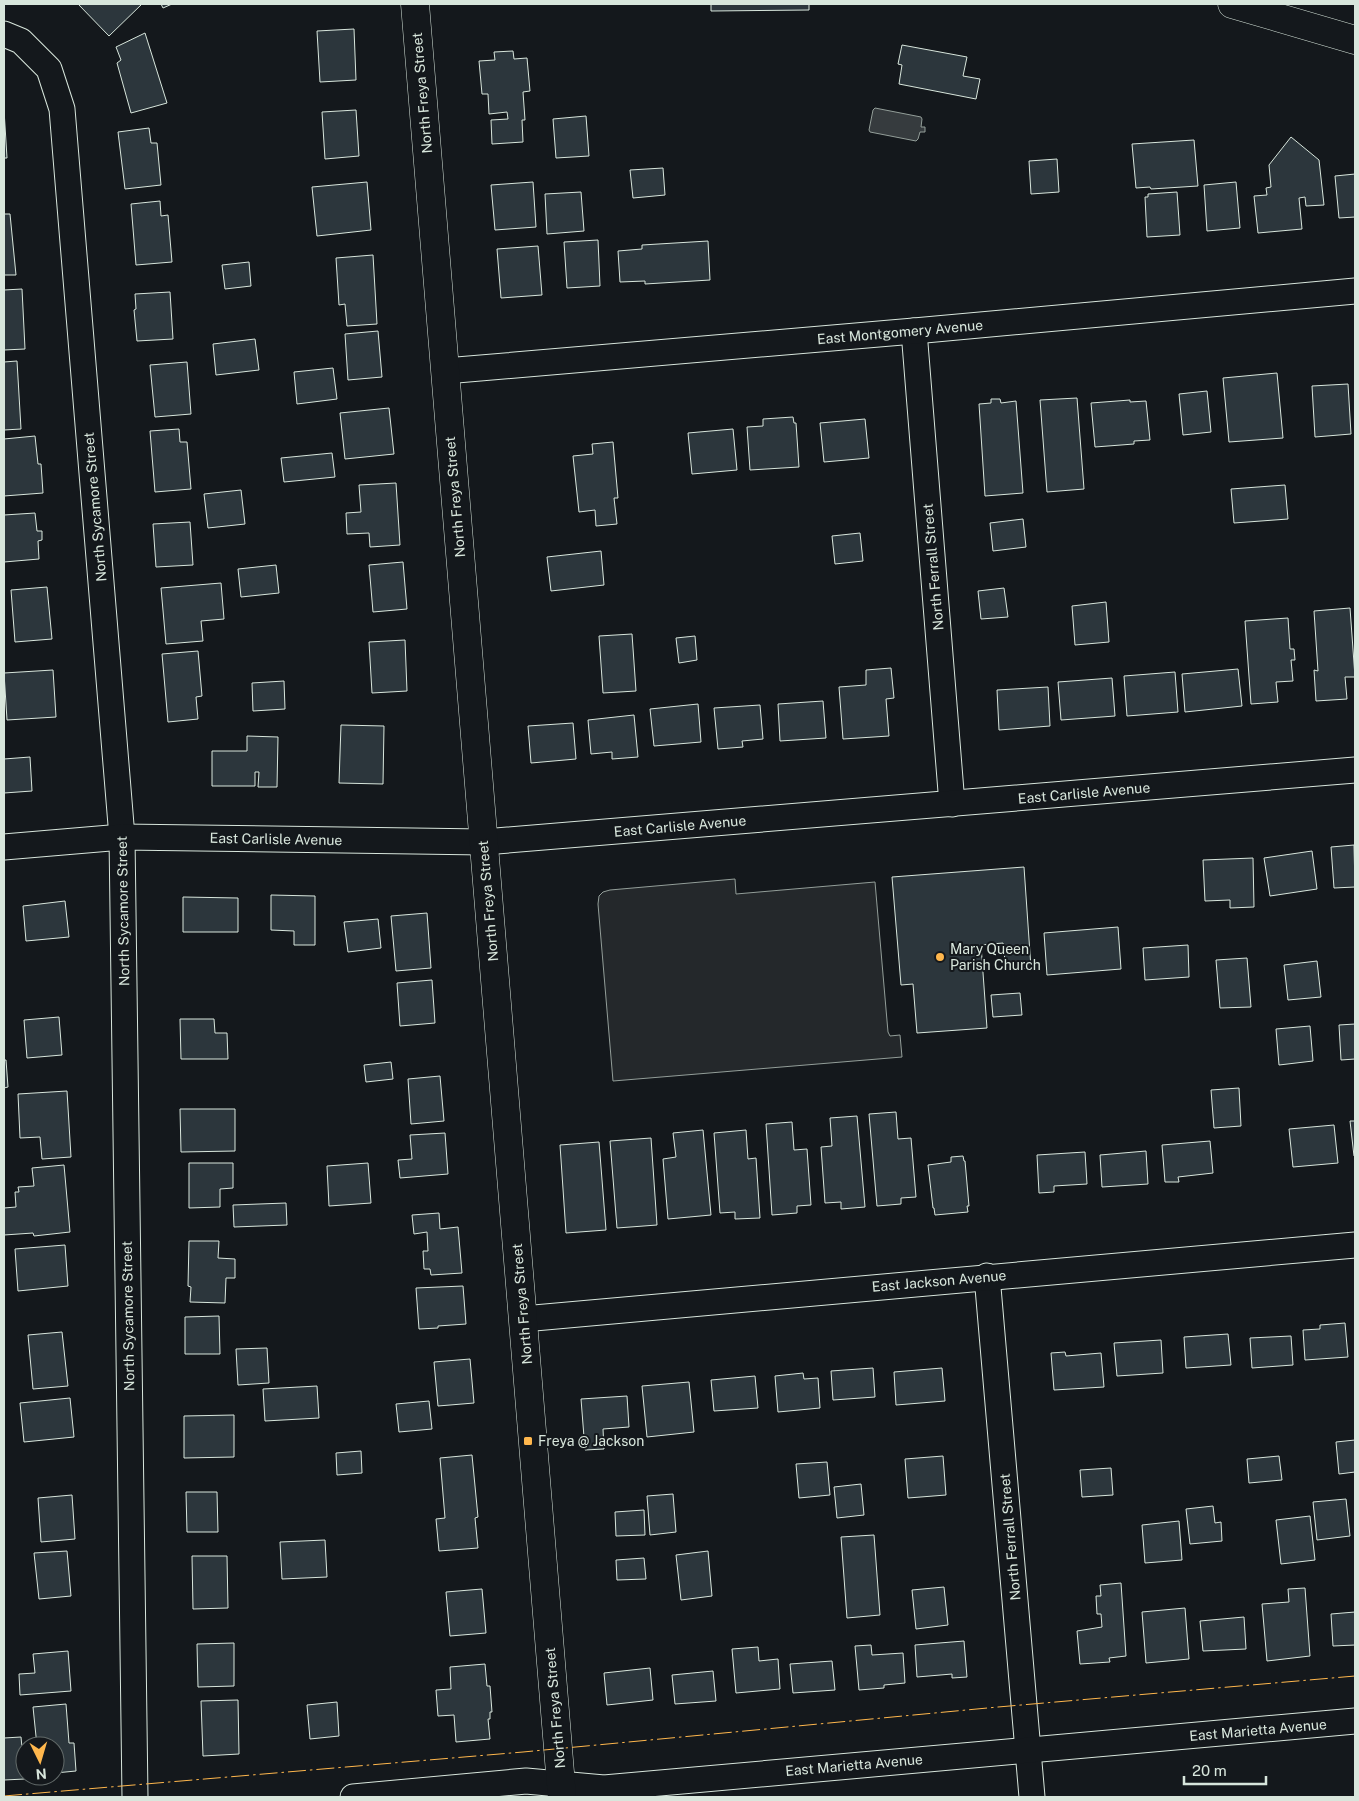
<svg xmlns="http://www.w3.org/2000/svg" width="1359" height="1801" viewBox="0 0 1359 1801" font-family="'Public Sans',sans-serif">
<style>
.parking{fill:#24282b;stroke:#939e99}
.water{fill:#363b3e;stroke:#939e99}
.building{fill:#2c363c;stroke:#d8e6dc}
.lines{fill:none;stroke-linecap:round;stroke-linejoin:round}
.minor-casing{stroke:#d8e6dc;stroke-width:27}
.tertiary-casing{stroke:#d8e6dc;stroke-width:29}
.minor{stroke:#14181c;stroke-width:25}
.tertiary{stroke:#14181c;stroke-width:28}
.power{stroke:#ffb74d;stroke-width:1;stroke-dasharray:18 4 2.5 4;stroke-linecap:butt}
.poi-dot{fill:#ffb74d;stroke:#14181c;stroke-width:2}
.labels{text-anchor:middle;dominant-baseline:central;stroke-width:4;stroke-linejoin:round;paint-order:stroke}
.street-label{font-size:14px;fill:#d8e6dc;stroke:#14181c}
.poi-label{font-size:14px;fill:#d8e6dc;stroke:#14181c;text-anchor:start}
</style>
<rect width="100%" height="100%" fill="#14181c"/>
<polygon class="parking" points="735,879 736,894 875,882 888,1032 890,1036 900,1035 902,1057 613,1081 598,904 599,896 603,892 610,890"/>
<polygon class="water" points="875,108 921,117 922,119 921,127 925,127 925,132 920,132 918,139 916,141 870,132 869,130 873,110"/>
<g class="building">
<polygon points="78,4 142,4 109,36"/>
<polygon points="161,4 172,4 163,8"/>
<polygon points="711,4 809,4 809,10 711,11"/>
<polygon points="354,29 356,80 320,82 317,31"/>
<polygon points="145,33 167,103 131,113 117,63 121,60 116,47"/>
<polygon points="902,45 967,57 963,76 980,79 976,99 899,84 902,65 898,64"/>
<polygon points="513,51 514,59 527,58 530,91 523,92 525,120 522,120 523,142 492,144 491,120 508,119 507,112 489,114 488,94 482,94 479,61 495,60 494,52"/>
<polygon points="4,110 7,158 4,158"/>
<polygon points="356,110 359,156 325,159 322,112"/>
<polygon points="586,116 589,156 556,158 553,119"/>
<polygon points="149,128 151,143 157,143 161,185 125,189 118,132"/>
<polygon points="1291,137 1319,160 1324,205 1306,206 1305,197 1299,198 1302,229 1258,233 1254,196 1267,195 1266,188 1271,187 1269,165"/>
<polygon points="1194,140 1198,186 1151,189 1150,187 1136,188 1132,144"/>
<polygon points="1057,159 1059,192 1031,194 1029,161"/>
<polygon points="663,168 665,195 633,198 630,170"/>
<polygon points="1355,174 1355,217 1339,218 1335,176"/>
<polygon points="367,182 371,230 317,236 312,187"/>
<polygon points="533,182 536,227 495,230 491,185"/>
<polygon points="1236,182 1240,228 1207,231 1204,185"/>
<polygon points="581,192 584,231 547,234 545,194"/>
<polygon points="1177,192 1180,235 1147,237 1145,197 1148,197 1148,194"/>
<polygon points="160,201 161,216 168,215 172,262 136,265 131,204"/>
<polygon points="4,214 10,214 16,275 4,275"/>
<polygon points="598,240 600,286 567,288 564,242"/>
<polygon points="708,241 710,280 645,284 645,281 620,282 618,251 642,249 642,245"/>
<polygon points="538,246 542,295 501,298 497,249"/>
<polygon points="373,255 377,324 347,326 345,304 339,305 336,258"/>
<polygon points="249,262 251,286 225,289 222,265"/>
<polygon points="22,289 25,349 4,350 4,290"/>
<polygon points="170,292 173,339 137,341 134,310 136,309 135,294"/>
<polygon points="378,331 382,377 348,380 345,334"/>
<polygon points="255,339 259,370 216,375 213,344"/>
<polygon points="17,361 21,429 4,430 4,362"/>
<polygon points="187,362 191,414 155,417 150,365"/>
<polygon points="333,368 337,399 297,404 294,372"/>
<polygon points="1277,373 1283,438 1229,442 1223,378"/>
<polygon points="1348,384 1351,434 1315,437 1312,386"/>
<polygon points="1207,391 1211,432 1183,435 1179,394"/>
<polygon points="1077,398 1084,489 1047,492 1040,400"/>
<polygon points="991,399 1000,399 1001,403 1016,401 1023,493 985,496 979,404 991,403"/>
<polygon points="1130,400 1130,402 1146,401 1150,440 1134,441 1134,444 1095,447 1091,403"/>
<polygon points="389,408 394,454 345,459 340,413"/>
<polygon points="793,417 794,423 796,423 799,467 750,470 747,427 763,426 763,419"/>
<polygon points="865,419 869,458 824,462 820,423"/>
<polygon points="179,429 180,442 187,442 191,489 155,492 150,431"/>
<polygon points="733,429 737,470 692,474 688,433"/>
<polygon points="35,436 38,464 41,464 43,493 4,496 4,439"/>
<polygon points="613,442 618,498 614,498 617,524 596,526 595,510 579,512 573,456 593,454 592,444"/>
<polygon points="332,453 335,477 284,482 281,458"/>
<polygon points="396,483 400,545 370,547 369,533 347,534 346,513 361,512 359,485"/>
<polygon points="1285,485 1288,519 1234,523 1231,489"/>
<polygon points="241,490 245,524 208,528 204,494"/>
<polygon points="35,513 37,531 42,531 42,540 38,541 39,559 4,562 4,515"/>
<polygon points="1023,519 1026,547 993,551 990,523"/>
<polygon points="190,522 193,565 156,567 153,524"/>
<polygon points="860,533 863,561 835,564 832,536"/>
<polygon points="601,551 604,585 551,591 547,557"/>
<polygon points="403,562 407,609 373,612 369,565"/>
<polygon points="276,565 279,593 241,597 238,569"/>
<polygon points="221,583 224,619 201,621 203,641 166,644 161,588"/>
<polygon points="47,587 52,639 15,642 11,590"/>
<polygon points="1004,588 1008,617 981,619 978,591"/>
<polygon points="1106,602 1109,642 1075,645 1072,606"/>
<polygon points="1350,608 1355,677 1345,677 1347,699 1316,701 1314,670 1318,671 1314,611"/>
<polygon points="1288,618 1290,649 1294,649 1295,660 1291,660 1293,681 1276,682 1278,702 1251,704 1245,621"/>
<polygon points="632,634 636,691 603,693 599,636"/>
<polygon points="695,636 697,660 679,663 676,638"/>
<polygon points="405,640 407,691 372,693 369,642"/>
<polygon points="198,651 202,696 196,697 198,719 168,722 162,654"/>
<polygon points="891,668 894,698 886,699 889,736 843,739 839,687 866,685 866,670"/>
<polygon points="1238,669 1242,706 1185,712 1182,674"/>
<polygon points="53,670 56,717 7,720 4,673"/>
<polygon points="1175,672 1178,712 1127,716 1124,676"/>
<polygon points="1112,678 1115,716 1061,720 1058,682"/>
<polygon points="284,681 285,709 253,711 252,683"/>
<polygon points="1048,687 1050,726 999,730 997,690"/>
<polygon points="823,701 826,738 780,741 778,704"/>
<polygon points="698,704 701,742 654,746 650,709"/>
<polygon points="760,705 763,739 742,741 743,747 718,749 714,708"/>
<polygon points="634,715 638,757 612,759 612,752 591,754 588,720"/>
<polygon points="573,723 576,759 531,763 528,726"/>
<polygon points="341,725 384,726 383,784 339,783"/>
<polygon points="247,736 278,737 277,787 258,787 259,772 255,772 255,786 212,786 212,751 247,751"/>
<polygon points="30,757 32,791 4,793 4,759"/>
<polygon points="1354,845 1355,887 1334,888 1331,847"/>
<polygon points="1312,851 1317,889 1270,896 1264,858"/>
<polygon points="1253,858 1254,907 1230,908 1230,900 1205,901 1203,860"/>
<polygon points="1024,867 1031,968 1006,970 1003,943 981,945 987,1028 917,1033 913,984 901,985 892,877"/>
<polygon points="271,895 315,896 315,945 294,945 294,931 271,930"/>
<polygon points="183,897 238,898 238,932 183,932"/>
<polygon points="65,901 69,937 26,941 23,906"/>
<polygon points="427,913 431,968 396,971 391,916"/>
<polygon points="378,919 381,948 348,952 344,922"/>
<polygon points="1118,927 1121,969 1047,975 1044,933"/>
<polygon points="1188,945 1189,977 1145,980 1143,948"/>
<polygon points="1247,958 1251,1007 1220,1008 1216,960"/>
<polygon points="1317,961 1321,997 1288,1000 1284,965"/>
<polygon points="432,980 435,1023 400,1026 397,983"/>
<polygon points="1020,993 1022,1015 993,1017 991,995"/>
<polygon points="59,1017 62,1055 27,1058 24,1020"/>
<polygon points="180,1019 214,1019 215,1033 227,1033 228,1059 181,1059"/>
<polygon points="1355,1024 1355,1059 1341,1060 1339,1025"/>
<polygon points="1310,1026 1313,1061 1279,1065 1276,1029"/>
<polygon points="4,1060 6,1060 8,1087 4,1088"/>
<polygon points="391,1062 393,1079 366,1082 364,1065"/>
<polygon points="440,1076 444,1121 411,1124 408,1079"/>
<polygon points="1239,1088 1241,1126 1214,1128 1211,1090"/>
<polygon points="67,1091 71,1157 42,1159 40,1137 20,1138 18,1094"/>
<polygon points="180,1109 235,1109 235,1151 181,1152"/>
<polygon points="896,1112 898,1139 911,1138 916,1197 901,1198 901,1204 877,1206 869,1114"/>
<polygon points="857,1116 865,1207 841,1209 841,1202 825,1203 821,1147 832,1146 830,1118"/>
<polygon points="1350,1121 1355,1121 1355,1156 1354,1156"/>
<polygon points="792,1122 794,1150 807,1149 811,1205 797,1206 797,1213 772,1215 766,1124"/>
<polygon points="1334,1125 1338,1163 1293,1167 1289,1129"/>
<polygon points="703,1130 711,1215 668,1219 663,1159 676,1157 673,1133"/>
<polygon points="746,1130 748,1159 756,1158 760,1218 735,1219 735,1212 720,1213 714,1133"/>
<polygon points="445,1133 448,1174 400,1178 398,1160 412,1159 410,1135"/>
<polygon points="651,1138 657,1225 617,1228 610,1141"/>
<polygon points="1210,1141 1213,1173 1178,1177 1179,1182 1165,1182 1162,1145"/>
<polygon points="599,1142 606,1230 566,1233 560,1145"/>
<polygon points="1146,1151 1148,1184 1102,1187 1100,1155"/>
<polygon points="1085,1152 1087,1184 1054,1186 1054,1192 1039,1193 1037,1155"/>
<polygon points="963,1156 964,1161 965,1161 969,1206 967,1206 968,1212 935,1215 934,1208 933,1208 928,1165 951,1162 951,1157"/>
<polygon points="189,1163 233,1163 233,1188 220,1189 220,1207 189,1208"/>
<polygon points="368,1163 371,1203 329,1206 327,1166"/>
<polygon points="64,1165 70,1232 34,1236 33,1233 4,1235 4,1208 16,1207 15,1192 19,1192 18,1187 34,1186 32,1168"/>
<polygon points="286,1203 287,1225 234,1227 233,1205"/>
<polygon points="439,1213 440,1229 458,1227 462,1273 431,1275 430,1269 424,1269 423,1251 428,1251 427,1232 414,1234 412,1215"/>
<polygon points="189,1241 219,1241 218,1258 235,1259 235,1278 226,1278 225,1303 190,1302 191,1287 188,1286"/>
<polygon points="65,1245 68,1286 18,1291 15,1249"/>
<polygon points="463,1286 466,1324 438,1326 438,1328 419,1329 416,1288"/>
<polygon points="219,1316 220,1354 185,1354 185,1317"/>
<polygon points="1345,1323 1348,1357 1305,1360 1303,1330 1320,1329 1320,1325"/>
<polygon points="62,1332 68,1386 33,1389 28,1335"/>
<polygon points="1228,1334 1231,1365 1186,1368 1184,1337"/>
<polygon points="1291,1336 1293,1365 1252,1368 1250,1338"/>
<polygon points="1161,1340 1163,1373 1117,1376 1114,1343"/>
<polygon points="267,1348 269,1383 238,1385 236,1349"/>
<polygon points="1065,1352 1066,1356 1101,1353 1104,1387 1054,1390 1051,1353"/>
<polygon points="470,1359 474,1403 438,1406 434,1362"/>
<polygon points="873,1368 875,1397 833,1400 831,1371"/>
<polygon points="942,1368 945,1401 896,1405 894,1372"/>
<polygon points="803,1373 804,1379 818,1378 820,1408 778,1412 775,1376"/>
<polygon points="755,1376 758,1408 714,1411 711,1380"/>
<polygon points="689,1382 694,1432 647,1437 642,1386"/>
<polygon points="317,1386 319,1418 265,1421 263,1389"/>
<polygon points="627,1396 629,1427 603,1429 604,1449 585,1450 581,1399"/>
<polygon points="70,1398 74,1437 24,1442 20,1403"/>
<polygon points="429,1401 432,1429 399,1432 396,1404"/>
<polygon points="234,1415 234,1457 184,1458 184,1416"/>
<polygon points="1355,1440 1355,1472 1339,1474 1336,1442"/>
<polygon points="361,1451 362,1473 337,1475 336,1453"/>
<polygon points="472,1455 478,1517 475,1518 478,1548 439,1551 436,1519 445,1518 440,1458"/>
<polygon points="943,1456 946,1495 908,1498 905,1459"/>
<polygon points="1279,1456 1282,1480 1249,1483 1247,1459"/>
<polygon points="827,1462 830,1495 799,1498 796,1464"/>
<polygon points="1111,1468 1113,1495 1082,1497 1080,1470"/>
<polygon points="861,1484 864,1515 837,1518 834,1487"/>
<polygon points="186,1492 217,1492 218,1532 187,1532"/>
<polygon points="673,1494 676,1532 650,1535 647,1496"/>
<polygon points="72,1495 75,1539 41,1542 38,1498"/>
<polygon points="1346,1499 1350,1536 1317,1540 1313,1502"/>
<polygon points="1213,1506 1215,1523 1221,1522 1222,1541 1190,1544 1186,1509"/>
<polygon points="644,1510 645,1535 616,1536 615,1512"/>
<polygon points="1310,1516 1315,1560 1281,1564 1276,1520"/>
<polygon points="1179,1521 1182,1560 1145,1563 1142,1525"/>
<polygon points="874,1535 880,1615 847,1618 841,1537"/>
<polygon points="325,1540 327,1577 282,1579 280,1542"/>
<polygon points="67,1551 71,1596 39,1599 34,1553"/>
<polygon points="708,1551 712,1596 681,1600 676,1555"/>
<polygon points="192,1556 227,1556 228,1608 193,1609"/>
<polygon points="644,1558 646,1579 617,1580 616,1560"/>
<polygon points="1121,1583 1126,1656 1109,1658 1110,1662 1080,1664 1077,1631 1102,1627 1101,1614 1097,1614 1096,1596 1101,1596 1100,1585"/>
<polygon points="944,1587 948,1625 916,1629 912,1590"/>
<polygon points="1305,1588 1310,1656 1267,1661 1262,1604 1289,1602 1288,1589"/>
<polygon points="482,1589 486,1633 450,1636 446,1592"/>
<polygon points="1185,1608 1189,1659 1146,1663 1142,1612"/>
<polygon points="1355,1612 1355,1645 1333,1646 1331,1614"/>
<polygon points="1244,1617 1246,1649 1203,1651 1200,1621"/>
<polygon points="964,1641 967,1677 952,1678 952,1674 917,1677 915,1645"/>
<polygon points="234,1643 234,1686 198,1687 197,1644"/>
<polygon points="871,1645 872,1655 903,1653 905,1683 884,1685 884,1688 859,1690 855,1646"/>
<polygon points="758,1647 759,1661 778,1659 780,1689 736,1693 732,1649"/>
<polygon points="68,1651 71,1691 20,1695 19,1674 35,1673 33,1654"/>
<polygon points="832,1661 835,1690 793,1693 790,1664"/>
<polygon points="485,1664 487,1686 490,1686 492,1712 490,1712 490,1719 488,1719 490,1739 456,1742 454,1715 438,1716 436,1690 451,1689 450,1667"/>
<polygon points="650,1668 653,1700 607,1705 604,1673"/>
<polygon points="713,1671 716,1701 675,1704 672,1675"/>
<polygon points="238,1700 239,1754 203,1756 201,1701"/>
<polygon points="337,1702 339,1736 310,1739 307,1705"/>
<polygon points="66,1704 69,1743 74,1743 76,1771 55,1773 55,1746 37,1746 33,1707"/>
<polygon points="21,1737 25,1779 4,1780 4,1738"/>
</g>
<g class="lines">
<defs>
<g id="minor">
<polyline points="4,34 21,41 49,69 62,109 122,837 135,1797"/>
<polyline points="914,331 952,804"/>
<polyline points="445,371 914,331 1355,291"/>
<polyline points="4,847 122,837 484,842 1355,770"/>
<polyline points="987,1276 1032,1797"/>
<polyline points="523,1319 1355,1245"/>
<polyline points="353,1797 526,1781 604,1788 1355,1721"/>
</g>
<g id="tertiary">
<polyline points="415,4 562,1797"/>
<polyline points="1232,4 1355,40"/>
</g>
</defs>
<use href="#minor" class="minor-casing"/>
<use href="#tertiary" class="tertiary-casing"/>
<use href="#minor" class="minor"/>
<use href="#tertiary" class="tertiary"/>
<polyline class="power" points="4,1796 523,1752 998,1707 1355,1676"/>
</g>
<g class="poi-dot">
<circle cx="940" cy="957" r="5"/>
<rect x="523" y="1436" width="10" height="10" rx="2.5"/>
</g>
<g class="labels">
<g class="street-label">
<text transform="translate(422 93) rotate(-95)">North Freya Street</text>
<text transform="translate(900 332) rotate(-5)">East Montgomery Avenue</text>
<text transform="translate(455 497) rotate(-95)">North Freya Street</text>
<text transform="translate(95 507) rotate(-95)">North Sycamore Street</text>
<text transform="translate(933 567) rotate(-95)">North Ferrall Street</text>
<text transform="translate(1084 793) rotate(-5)">East Carlisle Avenue</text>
<text transform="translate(680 826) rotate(-5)">East Carlisle Avenue</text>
<text transform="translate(276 839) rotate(1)">East Carlisle Avenue</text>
<text transform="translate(488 901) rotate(-95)">North Freya Street</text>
<text transform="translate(123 911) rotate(-91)">North Sycamore Street</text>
<text transform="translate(939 1281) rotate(-5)">East Jackson Avenue</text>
<text transform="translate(522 1304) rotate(-95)">North Freya Street</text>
<text transform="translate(128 1316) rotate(-91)">North Sycamore Street</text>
<text transform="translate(1010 1537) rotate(-95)">North Ferrall Street</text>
<text transform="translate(555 1708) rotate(-95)">North Freya Street</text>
<text transform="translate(1258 1730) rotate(-5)">East Marietta Avenue</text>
<text transform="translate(854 1765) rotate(-5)">East Marietta Avenue</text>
</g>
<g class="poi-label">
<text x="950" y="949">Mary Queen<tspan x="950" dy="16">Parish Church</tspan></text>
<text x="538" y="1441">Freya @ Jackson</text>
</g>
</g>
<rect width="1359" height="1801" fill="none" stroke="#d8e6dc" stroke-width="10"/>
<g transform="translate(40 1761) rotate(175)"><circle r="24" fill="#14181c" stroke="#626a69"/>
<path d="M0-4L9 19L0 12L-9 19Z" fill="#ffb74d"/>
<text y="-8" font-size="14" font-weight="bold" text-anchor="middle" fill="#d8e6dc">N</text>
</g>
<path d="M1184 1776v8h82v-8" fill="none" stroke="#d8e6dc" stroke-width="2.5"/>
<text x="1192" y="1776" font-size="15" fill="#d8e6dc" stroke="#14181c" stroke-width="4" paint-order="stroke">20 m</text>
</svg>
